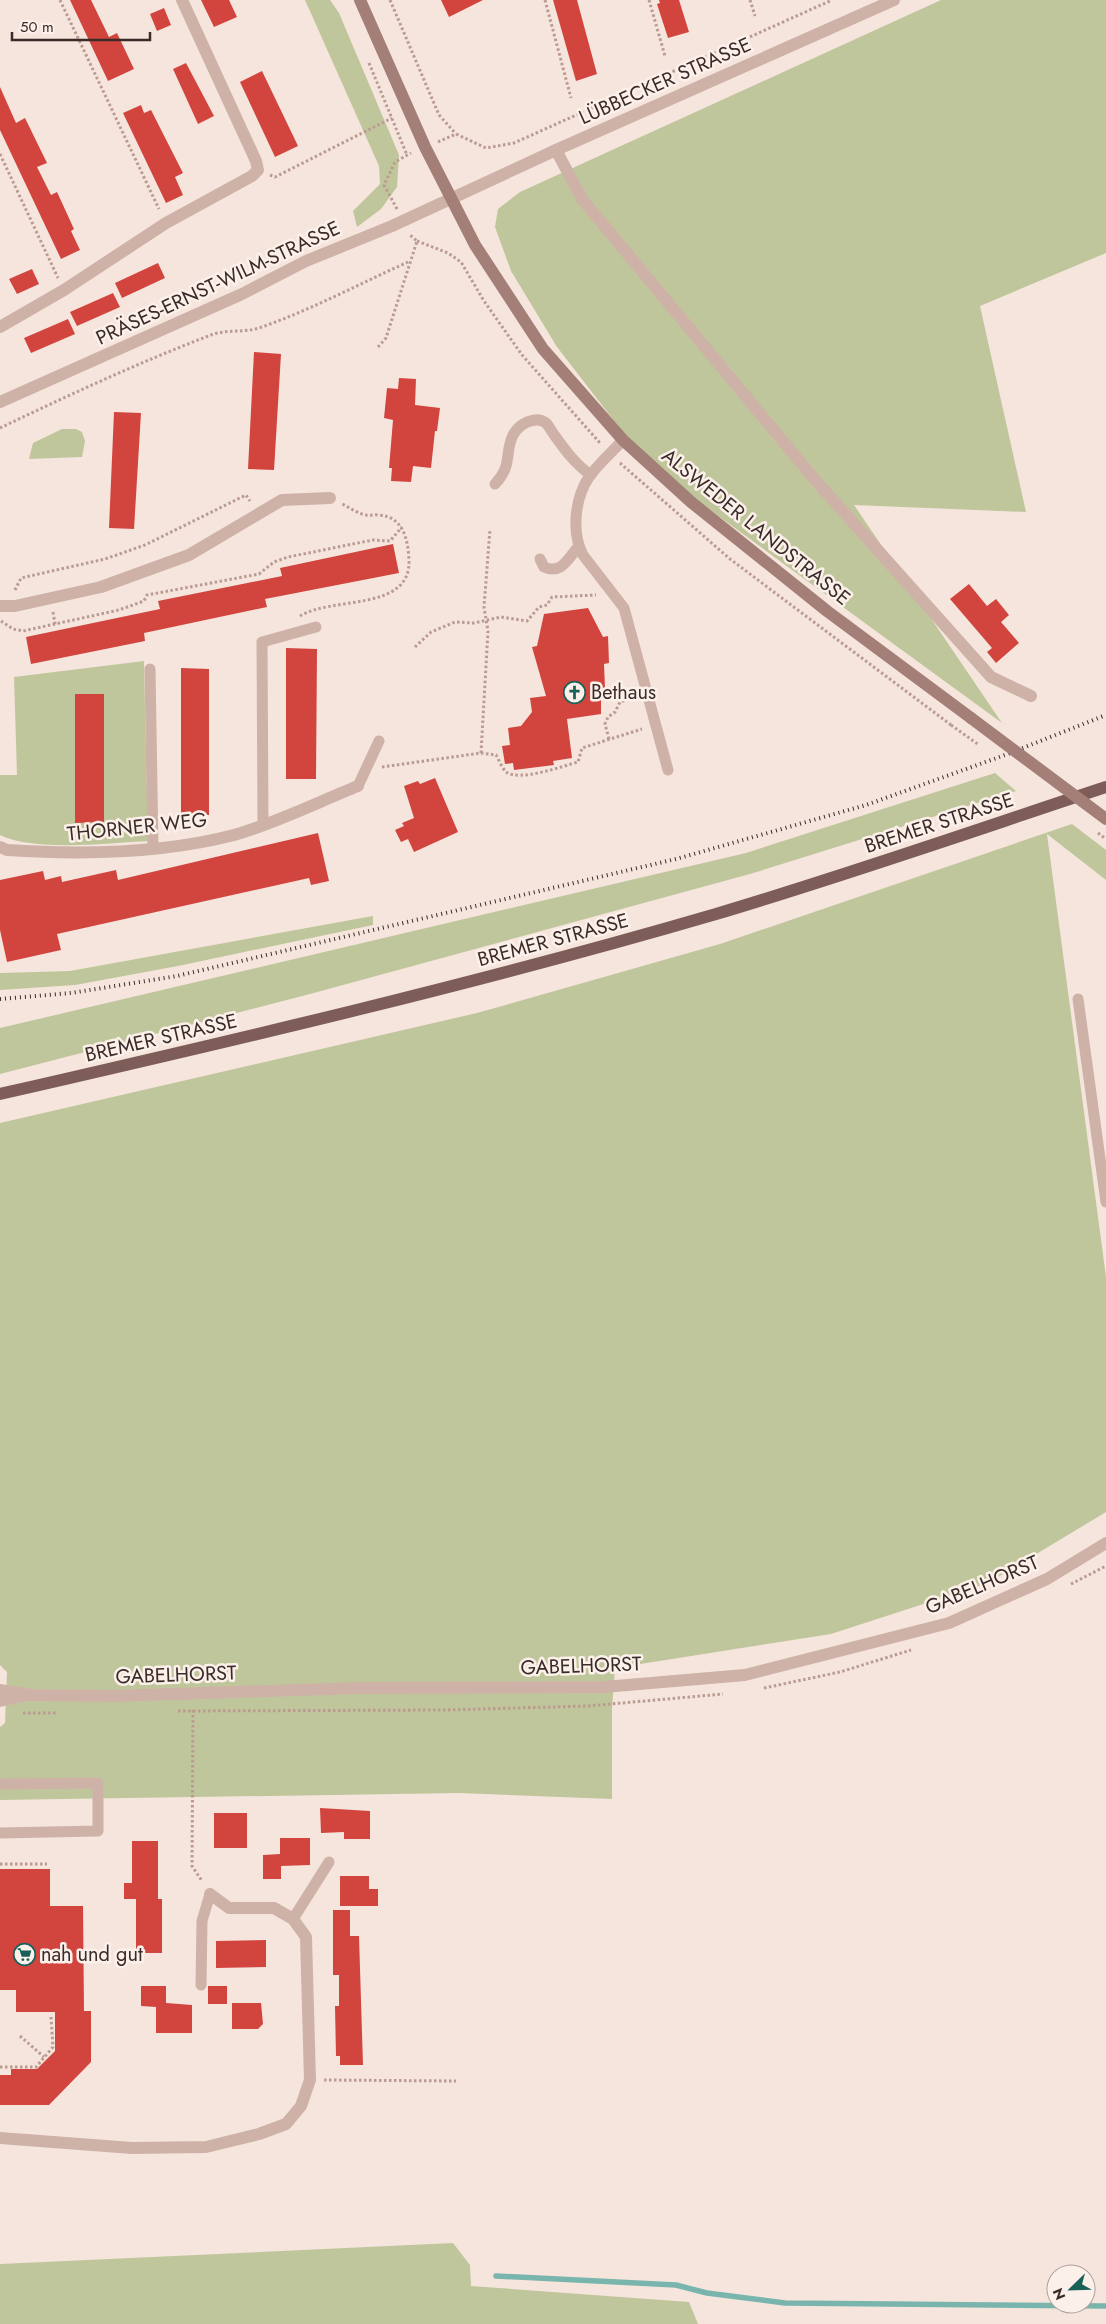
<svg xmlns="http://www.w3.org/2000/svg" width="1106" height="2324" viewBox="0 0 1106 2324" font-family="Jost,sans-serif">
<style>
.green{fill:#c0c69b}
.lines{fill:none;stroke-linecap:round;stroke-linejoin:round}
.stream{stroke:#79b5ac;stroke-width:5.5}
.building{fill:#d2453e}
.path{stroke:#bb9b91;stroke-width:3;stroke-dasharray:2.5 2.5;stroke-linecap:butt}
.service{stroke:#cfb2a7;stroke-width:11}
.minor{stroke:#cfb2a7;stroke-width:12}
.secondary{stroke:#a37f78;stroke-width:12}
.primary{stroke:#7e5d58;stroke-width:12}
.rail{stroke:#3b2b28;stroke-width:4;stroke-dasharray:1 4;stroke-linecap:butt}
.path-bridge{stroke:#bb9b91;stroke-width:3;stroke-dasharray:2.5 2.5;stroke-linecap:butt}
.secondary-bridge{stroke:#a37f78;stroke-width:12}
.labels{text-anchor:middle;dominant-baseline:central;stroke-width:5;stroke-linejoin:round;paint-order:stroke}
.street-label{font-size:20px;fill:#3b2b28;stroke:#fcf0ea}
.poi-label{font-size:20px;fill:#3b2b28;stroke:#fcf0ea;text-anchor:start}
</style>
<rect width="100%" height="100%" fill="#f5e5dd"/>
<g class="green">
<polygon points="305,0 330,0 339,13 399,155 397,187 381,209 357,227 353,211 380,184 379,166"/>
<polygon points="941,0 1106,0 1106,253 980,306 1026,512 854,505 1002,723 695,499 622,431 557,347 511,271 495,227 498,209 520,192"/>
<polygon points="62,429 76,429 82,432 85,441 82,457 29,459 33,443"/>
<path d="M144 661 148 841C108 843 35 852 0 835V775H17L14 677Z"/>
<polygon points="995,773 1016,791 750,874 310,994 0,1074 0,1028 746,853"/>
<polygon points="1072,824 1106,850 1106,880 1047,834 1106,1277 1106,1512 988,1583 831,1634 615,1668 612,1709 612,1799 459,1793 0,1800 0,1727 5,1723 7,1672 0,1665 0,1123 477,1013 720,944"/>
<polygon points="373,916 373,925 178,966 75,985 0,990 0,973 70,971"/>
<polygon points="453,2243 470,2265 471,2286 689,2302 698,2324 0,2324 0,2264"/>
</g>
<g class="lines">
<polyline class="stream" points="496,2276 676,2285 707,2293 785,2303 1106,2306"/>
</g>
<g class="building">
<polygon points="70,0 91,0 109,37 117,33 134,69 108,81"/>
<polygon points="201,0 229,0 237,17 214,27"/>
<polygon points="441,0 483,0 449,17"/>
<polygon points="553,0 577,0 597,74 576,81"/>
<polygon points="659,0 679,0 689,32 668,38 657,4 660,3"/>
<polygon points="164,8 171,25 157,31 150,14"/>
<polygon points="186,63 214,116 198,124 173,69"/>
<polygon points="262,71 298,146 275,157 240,82"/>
<polygon points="0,87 16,123 25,118 47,163 37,167 51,195 57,192 74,229 71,231 80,250 61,259 0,130"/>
<polygon points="141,105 144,113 151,110 183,173 175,177 183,195 166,203 123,113"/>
<polygon points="158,263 165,278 122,298 115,283"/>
<polygon points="32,269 39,284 17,294 9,279"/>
<polygon points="113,293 120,307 77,326 70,312"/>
<polygon points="68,319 75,334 31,353 24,338"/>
<polygon points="254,352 281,354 274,470 248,469"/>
<polygon points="399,378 416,379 415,405 440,408 437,431 435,431 431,468 413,466 411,482 391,481 392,468 389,468 393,420 384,418 387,388 398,389"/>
<polygon points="114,412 141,413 134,529 109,528"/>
<polygon points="393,544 399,573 265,599 267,607 144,633 145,641 31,664 26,637 160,609 158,601 282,576 280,568"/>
<polygon points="969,584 987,606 996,599 1009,615 1001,622 1019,643 996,663 987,652 992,648 950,599"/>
<polygon points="588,608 603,637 608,636 609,663 604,664 605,688 601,689 601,714 567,719 572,758 553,761 554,765 514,770 513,763 505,764 502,746 510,745 508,728 521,726 532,712 530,698 546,696 532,647 537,646 544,614"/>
<polygon points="286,648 317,649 316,779 286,779"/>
<polygon points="181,668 209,669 209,815 181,815"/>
<polygon points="75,694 104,694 104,822 75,823"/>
<polygon points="435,778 458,832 414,852 408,839 401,842 395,830 404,826 402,823 414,818 404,786 418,781 420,784"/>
<polygon points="318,833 329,881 311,885 309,878 57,934 61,950 7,962 0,930 0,880 43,871 45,880 61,876 62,882 116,870 118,880"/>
<polygon points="320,1808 370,1811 370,1839 344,1839 344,1832 321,1833"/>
<rect x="214" y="1813" width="33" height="35"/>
<polygon points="280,1838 310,1838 310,1865 281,1866 281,1879 263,1879 263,1855 280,1854"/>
<polygon points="132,1841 158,1841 158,1899 162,1899 162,1953 136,1953 136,1899 124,1899 124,1883 132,1883"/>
<polygon points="0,1869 50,1869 50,1906 83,1906 84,2011 91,2011 91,2062 49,2105 0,2105 0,2075 11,2075 11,2069 37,2069 55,2051 55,2012 16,2012 16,1990 0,1990"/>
<polygon points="340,1876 369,1876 369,1889 378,1889 378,1906 340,1906"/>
<polygon points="333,1910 350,1910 350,1936 359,1936 363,2065 340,2065 340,2056 336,2056 335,2006 339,2006 339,1975 333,1975"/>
<polygon points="266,1940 266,1967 216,1968 216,1941"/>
<polygon points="141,1986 166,1986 166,2003 192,2005 192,2033 156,2033 156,2007 141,2006"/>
<rect x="208" y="1986" width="19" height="18"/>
<polygon points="232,2003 261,2003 263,2024 258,2029 232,2029"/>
</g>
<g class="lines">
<g class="path">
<polyline points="60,0 159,209"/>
<polyline points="390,0 439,115 456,134"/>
<polyline points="545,0 571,98"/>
<polyline points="649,0 665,56"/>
<polyline points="750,0 755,16"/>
<polyline points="369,63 407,155"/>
<polyline points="438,142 456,134 486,148 514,143 832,0"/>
<polyline points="0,154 58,278"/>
<polyline points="270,175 275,177 392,118"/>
<polyline points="397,209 384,185 395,162 411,153"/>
<polyline points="417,241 448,253 461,262 484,301 522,355 600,443"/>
<polyline points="378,347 386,338 417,241 410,235"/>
<path d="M0 428C69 395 140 362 211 335 227 329 243 333 259 328 311 310 359 284 408 262"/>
<polyline points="620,463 730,559 951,725"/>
<polyline points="15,590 21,578 105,559 145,545 246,495 250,501"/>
<polyline points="53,612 55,624"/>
<path d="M300 616C332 596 411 612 409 560 408 539 403 516 378 515 374 514 370 516 366 515 358 514 349 507 342 504"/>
<polyline points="1,621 13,629 23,631 119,610 144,601 147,595 259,574 274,562 288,557 373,540 390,541 402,527"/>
<polyline points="415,647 431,632 455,622 474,623 501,617 527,621 539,607 547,605 552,597 596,595"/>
<polyline points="609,739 605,724 608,717 615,712 620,702 635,697"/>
<path d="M481 753 496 755C499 760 502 768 506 772 519 782 563 766 578 762L582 748 642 729"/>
<polyline points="382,767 481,753 488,631 484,607 490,529"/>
<polyline points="1071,1584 1106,1566"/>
<polyline points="764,1688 840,1672 911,1650"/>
<polyline points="193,1710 192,1866 202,1881"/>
<polyline points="178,1711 446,1710 588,1706 723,1694"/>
<polyline points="23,1713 57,1713"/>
<polyline points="0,1864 47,1864"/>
<polyline points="20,2036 44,2057"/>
<polyline points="0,2067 36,2067 53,2047 51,2017"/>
<polyline points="324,2080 456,2081"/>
</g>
<g class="service">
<path d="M623 440C612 452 598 464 589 477 575 498 571 532 583 555L624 608 668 770"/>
<path d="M495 484C513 465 504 454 513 435 519 424 535 415 546 423 549 426 552 432 555 436 565 450 576 465 591 475"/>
<path d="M540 559 544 567C562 575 568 558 579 546"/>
<polyline points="150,669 153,848"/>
<polyline points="358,786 379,741"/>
<polyline points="263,824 262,642 316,627"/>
<polyline points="1078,999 1106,1202"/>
<polyline points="0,1784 98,1783 98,1831 0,1833"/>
<polyline points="293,1919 329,1862"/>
<polyline points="201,1985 202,1921 210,1894"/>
</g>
<g class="minor">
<polyline points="556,150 582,199 816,481 991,677 1031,696"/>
<polyline points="0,327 64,290 166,223 252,176 258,170 256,161 182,0"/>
<polyline points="0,402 242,294 306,261 392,226 556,150 894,0"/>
<polyline points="0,606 15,606 101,587 189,555 282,500 330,498"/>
<path d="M0 847 7 850C82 855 161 854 234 835 276 823 318 802 358 786"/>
<polyline points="0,1690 30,1695 113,1696 359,1688 604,1687 745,1675 949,1623 1047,1579 1106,1543"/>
<polyline points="0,1701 23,1696"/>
<polyline points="0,2138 132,2148 206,2147 259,2134 286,2124 301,2106 310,2080 306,1937 293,1919 274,1908 229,1908 210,1894"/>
</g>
<polyline class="secondary" points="360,0 425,147 475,245 543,349 623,440 691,502 827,611 971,718"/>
<path class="primary" d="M0 1094C240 1039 480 983 716 914 847 875 976 830 1106 787"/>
<polyline class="rail" points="0,999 71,993 177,976 676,859 866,805 1005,755 1106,715"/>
<g class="path-bridge">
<polyline points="951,725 979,745"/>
<polyline points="1098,833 1106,839"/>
</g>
<polyline class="secondary-bridge" points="971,718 1106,819"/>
</g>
<defs>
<symbol id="church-ring" viewBox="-11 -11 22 22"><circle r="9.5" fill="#fcf0ea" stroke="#196158" stroke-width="1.5"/><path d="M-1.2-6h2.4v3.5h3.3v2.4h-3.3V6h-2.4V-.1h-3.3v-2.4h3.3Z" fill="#196158"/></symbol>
<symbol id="supermarket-ring" viewBox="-11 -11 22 22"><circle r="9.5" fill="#fcf0ea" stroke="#196158" stroke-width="1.5"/><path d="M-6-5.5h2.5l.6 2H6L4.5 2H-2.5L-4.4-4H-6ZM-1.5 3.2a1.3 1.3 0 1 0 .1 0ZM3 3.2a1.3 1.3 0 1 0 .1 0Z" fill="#196158"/></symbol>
</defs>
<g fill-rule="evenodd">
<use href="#church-ring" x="562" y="680" width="25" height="25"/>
<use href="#supermarket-ring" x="12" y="1942" width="25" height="25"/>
</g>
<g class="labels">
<g class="street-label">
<text transform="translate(665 81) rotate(-24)">LÜBBECKER STRASSE</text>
<text transform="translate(218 283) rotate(-25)">PRÄSES-ERNST-WILM-STRASSE</text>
<text transform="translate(756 527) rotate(39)">ALSWEDER LANDSTRASSE</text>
<text transform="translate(939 823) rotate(-18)">BREMER STRASSE</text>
<text transform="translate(137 827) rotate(-6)">THORNER WEG</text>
<text transform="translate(553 940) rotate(-15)">BREMER STRASSE</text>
<text transform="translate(161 1038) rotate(-13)">BREMER STRASSE</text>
<text transform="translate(982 1585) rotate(-23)">GABELHORST</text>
<text transform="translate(581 1666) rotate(-2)">GABELHORST</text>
<text transform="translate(176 1675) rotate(-2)">GABELHORST</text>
</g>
<g class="poi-label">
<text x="591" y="692">Bethaus</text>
<text x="41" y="1954">nah und gut</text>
</g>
</g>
<g transform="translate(1071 2289) rotate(247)"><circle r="24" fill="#fcf0ea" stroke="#afa19c"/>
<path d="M0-4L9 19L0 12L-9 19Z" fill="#196158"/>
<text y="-8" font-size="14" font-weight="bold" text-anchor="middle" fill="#3b2b28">N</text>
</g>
<path d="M12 32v8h138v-8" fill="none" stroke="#3b2b28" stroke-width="2.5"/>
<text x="20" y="32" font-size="15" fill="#3b2b28" stroke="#fcf0ea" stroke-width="4" paint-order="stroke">50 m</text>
</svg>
